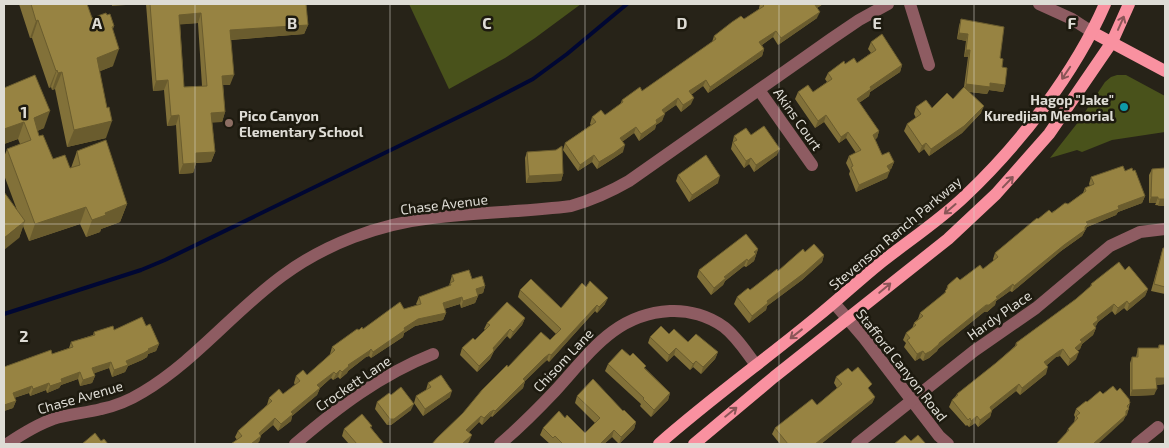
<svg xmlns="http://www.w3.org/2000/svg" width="1169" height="448" viewBox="0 0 1169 448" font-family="'Exo 2',sans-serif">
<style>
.green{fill:#49521b}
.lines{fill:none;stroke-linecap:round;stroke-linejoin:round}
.stream{stroke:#000733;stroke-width:4}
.minor{stroke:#8e5c62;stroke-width:12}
.major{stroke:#f991a0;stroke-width:12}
.wall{fill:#827139;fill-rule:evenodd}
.shaded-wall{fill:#6a5c2e}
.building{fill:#978342;stroke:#6a5c2e;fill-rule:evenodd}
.oneway{stroke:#8b5658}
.grid{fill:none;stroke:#dedcd5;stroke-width:1;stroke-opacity:0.55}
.culture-dot{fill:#0f9aa8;stroke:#1d1a0f;stroke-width:2}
.education-dot{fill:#8d6e63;stroke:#1d1a0f;stroke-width:2}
.labels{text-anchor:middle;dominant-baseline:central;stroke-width:5;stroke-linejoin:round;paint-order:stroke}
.poi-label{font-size:14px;font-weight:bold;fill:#dedcd5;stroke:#1d1a0f;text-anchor:end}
.street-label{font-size:14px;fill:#dedcd5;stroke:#1d1a0f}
.grid-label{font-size:16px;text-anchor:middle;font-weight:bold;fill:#dedcd5;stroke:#1d1a0f;stroke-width:5;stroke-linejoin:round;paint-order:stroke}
</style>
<rect width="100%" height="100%" fill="#272318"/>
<g class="green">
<polygon points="409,4 581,4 535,38 505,58 449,89"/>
<polygon points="1117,75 1126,75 1165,96 1165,132 1112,140 1082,152 1077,150 1050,158 1079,121 1105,82 1111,77"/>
</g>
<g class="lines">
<polyline class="stream" points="4,314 141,270 165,260 479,107 533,79 567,54 627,4"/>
<g class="minor">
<polyline points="910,4 929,65"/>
<polyline points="1039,4 1072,19 1092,32"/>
<polyline points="759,90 812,165"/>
<polyline points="834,303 864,338 939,436 948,444"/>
<path d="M7 444C22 434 36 425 53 419 69 414 86 413 101 409 116 406 130 400 143 392 195 361 233 312 282 276 325 244 379 224 432 218 478 212 525 212 571 206 592 200 610 192 629 181L831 39 859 20 888 4"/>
<path d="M295 444C337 408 380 375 433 354"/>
<path d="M500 444C519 428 537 410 555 391 589 354 614 314 670 311 689 310 709 316 724 327 737 337 746 352 756 365"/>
<polyline points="857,444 974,351 1036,308 1110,246 1140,232 1165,229"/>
<polyline points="1137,444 1158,427"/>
</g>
<g class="major">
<polyline points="1092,32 1165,71"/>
<path d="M659 444C710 399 766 359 818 316 839 299 858 281 879 264 908 241 939 221 965 196 1020 144 1075 73 1105 4"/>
<polyline points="694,444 774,377 948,239 996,194 1049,134 1112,42 1129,4"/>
</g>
</g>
<g class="wall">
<polygon points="19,4 87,4 92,18 114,26 113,29 113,66 100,71 106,138 67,147 55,89 52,90 51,87 49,88 32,38 30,38"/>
<path d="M146 4H306L308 25 304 34 231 40 230 85H223L225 112 222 122H212L215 152 211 162 196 163 193 173 179 174 176 125 167 126 164 90 153 91ZM198 23 202 86 184 87 180 24Z"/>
<polygon points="760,4 823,4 817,8 817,18 778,45 773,37 762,45 764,49 762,56 708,93 703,86 692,94 691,104 681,112 676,105 664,113 662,121 656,125 655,129 639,141 634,133 623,141 623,152 611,160 597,169 592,162 578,171 563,150 565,143 591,125 590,124 592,117 605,115 620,105 622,100 642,91 712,42 714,36 744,19 759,9 759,8"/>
<polygon points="961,19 1000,58 1005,85 1003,92 989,90 987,94 969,92 981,113 962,133 929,156 924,149 919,153 904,131 907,124 916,118 914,114 916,107 932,108 953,99 964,87 968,57 964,57 966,41 957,39 959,26"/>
<polygon points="871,42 902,65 900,72 870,92 869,96 859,103 879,131 877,138 875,139 882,155 894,162 891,169 889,170 887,178 856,192 849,174 850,171 846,163 849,156 856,153 846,138 839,143 824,122 815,128 795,99 798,92 813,92 827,82 825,79 828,73 845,64 857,63 871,53 868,49"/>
<polygon points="4,88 44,128 37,131 39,136 53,159 70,168 71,168 77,151 127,204 120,222 101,229 100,232 86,237 80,224 29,241 23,226 19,238 17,210 4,175 4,157 7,149 20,144 18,139 4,144"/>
<polygon points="751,135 777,155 754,172 749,164 744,168 731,149 734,136"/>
<polygon points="527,152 563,174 561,181 526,183 525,158"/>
<polygon points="1152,169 1165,206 1155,205 1156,203 1149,203 1149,175"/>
<polygon points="1125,171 1145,196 1142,203 1118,212 1116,215 1087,227 1082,236 1061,251 1012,292 1010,291 996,301 995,305 987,312 984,312 938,349 937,351 929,358 923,361 920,358 915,361 904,347 906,343 903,340 906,333 912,329 914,323 918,319 920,313 944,294 948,285 960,280 983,269 994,261 993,259 995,253 1038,219 1068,204 1083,193 1085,188 1090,186 1089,184 1091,177"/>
<polygon points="678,175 718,183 689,202 676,181"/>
<polygon points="1163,248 1165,248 1165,294 1151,291"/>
<polygon points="758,249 754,261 746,267 744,266 725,281 723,285 711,295 697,277 699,270"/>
<polygon points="805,252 824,255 822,262 802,280 767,306 766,310 749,323 734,304 737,297 750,290"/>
<polygon points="1125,270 1148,289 1145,296 1127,311 1124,308 1115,315 1112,311 1098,322 1095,327 1096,328 1093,335 1082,344 1080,349 1077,351 1076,359 1068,366 1060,356 1056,357 1047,365 1046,374 1020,395 1016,391 992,410 990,417 978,427 975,423 969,427 967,425 966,426 949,407 952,400 955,397 957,394 996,363 1015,346 1016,343 1076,299 1090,287 1091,284"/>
<polygon points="452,275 472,279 485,286 483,293 477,295 478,296 475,303 461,308 460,304 444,309 446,313 443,320 415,326 404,333 403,337 371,358 369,356 366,357 348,371 347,373 340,379 338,377 333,380 331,378 320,388 317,395 292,416 291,421 278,431 273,425 261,435 259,442 237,440 235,437 238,431 267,405 269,398 283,394 295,385 294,383 296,376 307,375 324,360 330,355 330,354 332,347 359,330 363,329 404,309 417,305 416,304 419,297 449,286"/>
<polygon points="520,290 561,308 605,304 597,313 595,311 549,362 547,360 541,365 525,381 523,388 492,417 491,416 482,425 479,422 469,432 469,442 463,413 508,367 550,340 556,334 518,297"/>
<polygon points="142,317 146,326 150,324 159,344 156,351 148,354 147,357 142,360 128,366 125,372 112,377 109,368 94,373 95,376 92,383 80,386 78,379 61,385 59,388 47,393 46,390 30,396 29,393 14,398 16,401 13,408 4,411 4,367 51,350 52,354 69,348 71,342 93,335 94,332 113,326 114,330"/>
<polygon points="525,318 522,325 510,339 507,336 494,351 490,359 477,372 460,355 462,348 475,340 485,330 484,329 487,323"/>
<polygon points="669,334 688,342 718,352 715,359 701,374 693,367 690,370 674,355 667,362 648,343 650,337"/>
<polygon points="1159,345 1165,345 1165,384 1157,385 1154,395 1130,396 1130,363 1132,357 1136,357 1138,348 1158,348"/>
<polygon points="630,356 645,368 670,393 668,400 651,417 640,406 641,404 605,371 608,364"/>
<polygon points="852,372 875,397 872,403 821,444 780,444 772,434 775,428 817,405 837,388 834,383 836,377"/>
<polygon points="428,383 450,397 423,416 414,403 416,396 426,390"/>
<polygon points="1117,391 1130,403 1127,415 1125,417 1123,421 1066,433 1068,429 1074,423 1075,417 1074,415 1076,409 1087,402 1103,394"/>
<polygon points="391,395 411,410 391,425 387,425 375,409 377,402"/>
<polygon points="577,396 623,411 636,422 634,429 619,444 612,437 604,444 554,444 552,443 550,444 540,435 543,428 565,418 585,433 595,423 575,403"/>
<polygon points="372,426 371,428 384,444 349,444 342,436 344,429"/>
</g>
<g class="shaded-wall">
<polygon points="112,4 140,4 112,6"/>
<polygon points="816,4 823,4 812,11 815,5"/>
<polygon points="820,12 817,18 778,45 781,38"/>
<polygon points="201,13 198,23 175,25 179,15"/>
<polygon points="38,20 32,38 30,38 36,21"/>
<polygon points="308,25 304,34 227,40 230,30"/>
<polygon points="776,31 773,37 757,48 759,42"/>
<polygon points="959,33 968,34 966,41 957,39"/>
<polygon points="119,49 113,66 91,75 97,58"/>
<polygon points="764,49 762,56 708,93 710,87"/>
<polygon points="966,50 970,50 968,57 964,57"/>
<polygon points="902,65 900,72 870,92 869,96 854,106 857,99 870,87"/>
<polygon points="57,70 51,87 49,88 56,71"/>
<polygon points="62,72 55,89 52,90 58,73"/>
<polygon points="234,75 230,85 219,85 222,76"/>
<polygon points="168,80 164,90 153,91 156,81"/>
<polygon points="706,80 703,86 687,98 689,91"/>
<polygon points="990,83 1005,85 1003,92 989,90 987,94 964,91 966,84"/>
<polygon points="678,98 676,105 659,117 662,110"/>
<polygon points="694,98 691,104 681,112 683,105"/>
<polygon points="984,106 981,113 962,133 929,156 931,149"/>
<polygon points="50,111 44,128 29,135 34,118"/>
<polygon points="225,112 222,122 208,123 211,113"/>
<polygon points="665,114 662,121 656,125 655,129 639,141 641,134 656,120"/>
<polygon points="179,115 176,125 167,126 171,116"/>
<polygon points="826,115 824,122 815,128 818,121"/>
<polygon points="112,121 106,138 67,147 74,130"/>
<polygon points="24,122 18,139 4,144 4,129"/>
<polygon points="636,127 634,133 618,145 620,138"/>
<polygon points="879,131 877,138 871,142 873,135"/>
<polygon points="848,132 846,138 839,143 841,137"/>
<polygon points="926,143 924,149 919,153 922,146"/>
<polygon points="625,145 623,152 597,169 599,162"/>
<polygon points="780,149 777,155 754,172 756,165"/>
<polygon points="215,152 211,162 192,163 196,153"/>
<polygon points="594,155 592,162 578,171 580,165"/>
<polygon points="751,158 749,164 744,168 746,161"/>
<polygon points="894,162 891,169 885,172 887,166"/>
<polygon points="196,163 193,173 179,174 183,164"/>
<polygon points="890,171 887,178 856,192 859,185"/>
<polygon points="563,174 561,181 526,183 529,176"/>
<polygon points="720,176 718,183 689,202 692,195"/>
<polygon points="1145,196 1142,203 1118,212 1116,215 1087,227 1082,236 1061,251 1012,292 1014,286 1086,222 1118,206"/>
<polygon points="1151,197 1158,197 1156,203 1149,203"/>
<polygon points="1160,199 1165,199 1165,206 1158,206"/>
<polygon points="127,204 120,222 101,229 100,232 86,237 92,220 105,213"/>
<polygon points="86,207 80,224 29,241 35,224"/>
<polygon points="25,221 19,238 4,250 4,238"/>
<polygon points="758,249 754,261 746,267 748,261 754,252"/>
<polygon points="824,255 822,262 802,280 767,306 766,310 749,323 752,316 767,301"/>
<polygon points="747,259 744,266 725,281 723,285 711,295 714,288 724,277"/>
<polygon points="1013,284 1010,291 996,301 995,305 987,312 984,312 938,349 937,351 929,358 923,361 925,354"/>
<polygon points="485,286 483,293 473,296 476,289"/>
<polygon points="1148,289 1145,296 1127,311 1129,304"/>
<polygon points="478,296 475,303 461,308 463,301"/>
<polygon points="462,297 460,304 440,310 443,303"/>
<polygon points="608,298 605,304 597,313 599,307"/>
<polygon points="1127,301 1124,308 1115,315 1118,308"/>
<polygon points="1114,304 1112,311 1098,322 1096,326 1090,331 1093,324 1097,317"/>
<polygon points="597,305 595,311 549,362 551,355"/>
<polygon points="446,313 443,320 415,326 404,333 403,337 371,358 373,352 404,328 418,319"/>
<polygon points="525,318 522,325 510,339 513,332"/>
<polygon points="1096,328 1093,335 1082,344 1080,349 1073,354 1075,348 1080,340"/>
<polygon points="510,329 507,336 494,351 490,359 477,372 479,366 493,348"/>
<polygon points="159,344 156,351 148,354 147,357 142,360 128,366 125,372 112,377 114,370 126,361 148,349"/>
<polygon points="676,348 674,355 667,362 669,355"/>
<polygon points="371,349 369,356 366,357 348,371 347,373 340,379 342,372 348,365 369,351"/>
<polygon points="1063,349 1060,356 1056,357 1042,369 1044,362 1059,351"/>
<polygon points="923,351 920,358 915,361 917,354"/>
<polygon points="718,352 715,359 701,374 703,367"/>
<polygon points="1079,352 1076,359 1068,366 1070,359"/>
<polygon points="549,354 547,360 525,381 523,388 492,417 495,411 523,379 544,358"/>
<polygon points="696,361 693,367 690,370 693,364"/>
<polygon points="111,362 109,368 90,375 92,368"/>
<polygon points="1048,367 1046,374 1020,395 1022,388"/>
<polygon points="340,370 338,377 333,380 336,374"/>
<polygon points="80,372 78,379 61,385 59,388 47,393 50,386 61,379"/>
<polygon points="334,372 331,378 315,392 317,385"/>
<polygon points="95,376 92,383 80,386 83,380"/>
<polygon points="1156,378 1165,378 1165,384 1154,385"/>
<polygon points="49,383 46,390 30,396 33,389"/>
<polygon points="1019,384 1016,391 987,414 990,407"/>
<polygon points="32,386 29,393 10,399 13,393"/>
<polygon points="320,388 317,395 292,416 291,421 278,431 281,424 291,412"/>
<polygon points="1157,389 1154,395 1130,396 1132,390"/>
<polygon points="452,391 450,397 423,416 425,409"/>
<polygon points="670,393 668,400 651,417 654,410"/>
<polygon points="875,397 872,403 821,444 815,444"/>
<polygon points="16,401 13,408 4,411 4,405"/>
<polygon points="414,404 411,410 391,425 387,425 390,419"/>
<polygon points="1129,409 1123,421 1098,444 1093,444"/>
<polygon points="494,410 491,416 482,425 484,418"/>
<polygon points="992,411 990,417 978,427 980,420"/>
<polygon points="481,416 479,422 464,437 466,430"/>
<polygon points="977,416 975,423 969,427 971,421"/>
<polygon points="275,418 273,425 256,439 259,433"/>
<polygon points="636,422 634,429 619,444 621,437"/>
<polygon points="614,430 612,437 604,444 600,444"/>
<polygon points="472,435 469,442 467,444 462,444"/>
<polygon points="261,436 259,442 257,444 251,444"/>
</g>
<g class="building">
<polygon points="31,4 87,4 92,18 106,13 107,15 110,14 114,26 112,27 119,49 97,58 107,108 109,107 112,121 74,130 62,72 58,73 57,70 56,71 38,20 36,21"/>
<path d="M150 4H306L308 25 230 30 234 75 222 76 225 112 211 113 215 152 196 153V163L183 164 179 115 171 116 168 80 156 81ZM201 13 207 86 184 87 179 15Z"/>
<polygon points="762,4 816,4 815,5 820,12 781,38 776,31 759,42 764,49 710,87 706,80 689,91 694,98 683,105 678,98 662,110 665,114 656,120 657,123 641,134 636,127 620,138 625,145 614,153 599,162 594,155 580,165 565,143 596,122 592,117 601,110 605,115 623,102 622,100 640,87 642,91 716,39 714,36 732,22 741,16 744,19 764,6"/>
<polygon points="961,19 1004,27 1000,58 1003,59 1002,67 1007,68 1005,85 990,83 990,87 966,84 970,50 966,50 968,34 959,33"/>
<polygon points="882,34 902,65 870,87 871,89 857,99 879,131 873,135 882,155 889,152 894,162 887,166 890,171 859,185 851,167 853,166 849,156 861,150 848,132 841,137 826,115 818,121 798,92 808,85 813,92 832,79 828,73 844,61 845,64 854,58 857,63 876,50 871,42"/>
<polygon points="35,75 50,111 34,118 39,136 43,135 53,159 65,155 70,168 80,165 77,151 106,140 127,204 105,213 106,215 92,220 86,207 35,224 7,149 31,140 24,122 4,129 4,88"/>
<polygon points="964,87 984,106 964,126 931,149 926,143 922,146 907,124 921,114 916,107 926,100 932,108 947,93 953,99"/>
<polygon points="764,126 780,149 756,165 751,158 746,161 733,142 737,140 734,136 746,128 751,135"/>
<polygon points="562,146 563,174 529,176 527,152 556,150"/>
<polygon points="706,155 720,176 692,195 678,175"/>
<polygon points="1123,166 1125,171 1132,168 1133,171 1135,170 1145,196 1118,206 1119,209 1086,222 1088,224 1085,227 1085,230 1064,245 1014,286 1013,284 996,297 998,298 989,305 986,305 939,343 939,344 931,351 925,354 923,351 917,354 907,340 910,338 906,333 916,325 914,323 923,316 920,313 946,292 945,291 947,289 948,285 957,277 960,280 980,265 983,269 998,257 995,253 1037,218 1038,219 1049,210 1052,213 1065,203 1068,204 1086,191 1085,188 1094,184 1091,177"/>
<polygon points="1165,168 1165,199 1158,199 1158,197 1151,197 1152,169"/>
<polygon points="4,192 25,221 4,238"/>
<polygon points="746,234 758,249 754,252 756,254 748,261 747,259 724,277 726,278 714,288 699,270"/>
<polygon points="814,244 824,255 804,273 767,301 768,303 752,316 737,297 748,288 750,290 777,269 778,271 803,249 805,252"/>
<polygon points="1163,248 1165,248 1165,287 1154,284"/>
<polygon points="1119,262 1125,270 1129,266 1148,289 1129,304 1127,301 1118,308 1114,304 1097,317 1098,320 1093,324 1096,328 1080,340 1082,342 1075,348 1079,352 1070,359 1063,349 1059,351 1044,362 1048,367 1022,388 1019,384 990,407 992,411 980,420 977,416 971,421 970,418 968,420 952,400 958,395 957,394 996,363 1017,345 1016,343 1076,299 1092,285 1091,284"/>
<polygon points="469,270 472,279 482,276 485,286 476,289 478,296 463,301 462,297 443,303 446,313 418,319 404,328 405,330 373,352 371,349 369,351 348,365 349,366 342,372 340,370 336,374 334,372 317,385 320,388 291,412 293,414 281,424 275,418 259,433 261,436 251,444 231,444 242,436 238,431 272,401 269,398 279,389 283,394 300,381 296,376 303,370 307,375 324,360 335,350 332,347 357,329 359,330 362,327 363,329 400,302 404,309 421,304 419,297 451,285 450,283 454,281 452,275"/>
<polygon points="531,279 561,308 582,283 586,287 590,281 608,298 599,307 597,305 551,355 549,354 544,358 523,379 525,381 495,411 494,410 490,412 484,418 481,416 466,430 472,435 462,444 432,444 437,438 463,413 482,390 507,365 508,367 541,332 550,340 561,329 520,290"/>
<polygon points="507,302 525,318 513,332 510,329 493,348 494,350 493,352 479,366 462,348 473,338 475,340 490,325 487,323"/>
<polygon points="142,317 146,326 150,324 159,344 148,349 149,350 144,353 126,361 128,365 114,370 111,362 92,368 95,376 83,380 80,372 61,379 62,382 50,386 49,383 33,389 32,386 13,393 16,401 4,405 4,367 51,350 52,354 73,347 71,342 95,335 94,332 113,326 114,330"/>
<polygon points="661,326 669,334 674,329 688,342 696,334 718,352 703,367 696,361 693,364 676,348 669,355 650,337"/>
<polygon points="1159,345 1165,345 1165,378 1156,378 1157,389 1132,390 1132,357 1138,357 1138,348 1159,348"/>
<polygon points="622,349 630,356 633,353 646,366 644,368 670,393 654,410 643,399 644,398 608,364"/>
<polygon points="858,367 872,384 868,388 875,397 815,444 788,444 775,428 812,399 817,405 842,384 836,377 848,368 852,372"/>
<polygon points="441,375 452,391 425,409 416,396 431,387 428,383"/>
<polygon points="593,379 623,411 624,410 636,422 621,437 614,430 600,444 563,444 555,436 553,438 543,428 559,411 565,418 567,415 585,433 600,418 577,396"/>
<polygon points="1113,386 1117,391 1120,388 1129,399 1130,403 1127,406 1129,409 1126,411 1126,415 1093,444 1094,444 1056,444 1069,430 1068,429 1078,418 1076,416 1080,413 1076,409 1086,401 1087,402 1100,391 1103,394"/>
<polygon points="401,387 414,404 394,419 390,419 377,402 389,393 391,395"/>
<polygon points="362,414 372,426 370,427 384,444 357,444 344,429"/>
<polygon points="95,433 101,441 104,439 108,444 82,444"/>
<polygon points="905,435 911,441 918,435 926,444 894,444"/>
</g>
<defs><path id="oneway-shaft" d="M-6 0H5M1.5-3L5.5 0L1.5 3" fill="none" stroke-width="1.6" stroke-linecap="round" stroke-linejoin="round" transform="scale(1.25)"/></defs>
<g class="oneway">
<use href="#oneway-shaft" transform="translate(1121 23) rotate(-66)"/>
<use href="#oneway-shaft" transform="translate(1066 73) rotate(124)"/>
<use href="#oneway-shaft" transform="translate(1008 182) rotate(-46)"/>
<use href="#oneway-shaft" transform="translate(950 209) rotate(139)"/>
<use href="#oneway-shaft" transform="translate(885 288) rotate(-40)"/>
<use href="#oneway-shaft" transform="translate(796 334) rotate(142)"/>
<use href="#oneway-shaft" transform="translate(731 412) rotate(-39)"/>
</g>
<path class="grid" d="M195 4V444M390 4V444M585 4V444M779 4V444M974 4V444M4 224H1165"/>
<circle class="culture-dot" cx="1124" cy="107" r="5"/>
<circle class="education-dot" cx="229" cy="123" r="5"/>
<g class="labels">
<g class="poi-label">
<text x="1114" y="99">Hagop "Jake"<tspan x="1114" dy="16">Kuredjian Memorial</tspan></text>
<text x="239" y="115" text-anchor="start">Pico Canyon<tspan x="239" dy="16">Elementary School</tspan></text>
</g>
<g class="street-label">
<text transform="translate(798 119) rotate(55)">Akins Court</text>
<text transform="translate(444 204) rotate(-7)">Chase Avenue</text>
<text transform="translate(895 233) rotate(-40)">Stevenson Ranch Parkway</text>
<text transform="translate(999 315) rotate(-35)">Hardy Place</text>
<text transform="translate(563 360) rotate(-47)">Chisom Lane</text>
<text transform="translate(902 365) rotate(52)">Stafford Canyon Road</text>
<text transform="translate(353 383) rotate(-34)">Crockett Lane</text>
<text transform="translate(80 397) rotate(-16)">Chase Avenue</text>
</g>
</g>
<g class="grid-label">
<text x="97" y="29">A</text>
<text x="292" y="29">B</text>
<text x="487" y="29">C</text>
<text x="682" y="29">D</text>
<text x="877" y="29">E</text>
<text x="1072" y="29">F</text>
<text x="24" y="118">1</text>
<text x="24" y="342">2</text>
</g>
<rect width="1169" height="448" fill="none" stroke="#dedcd5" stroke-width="10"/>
</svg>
